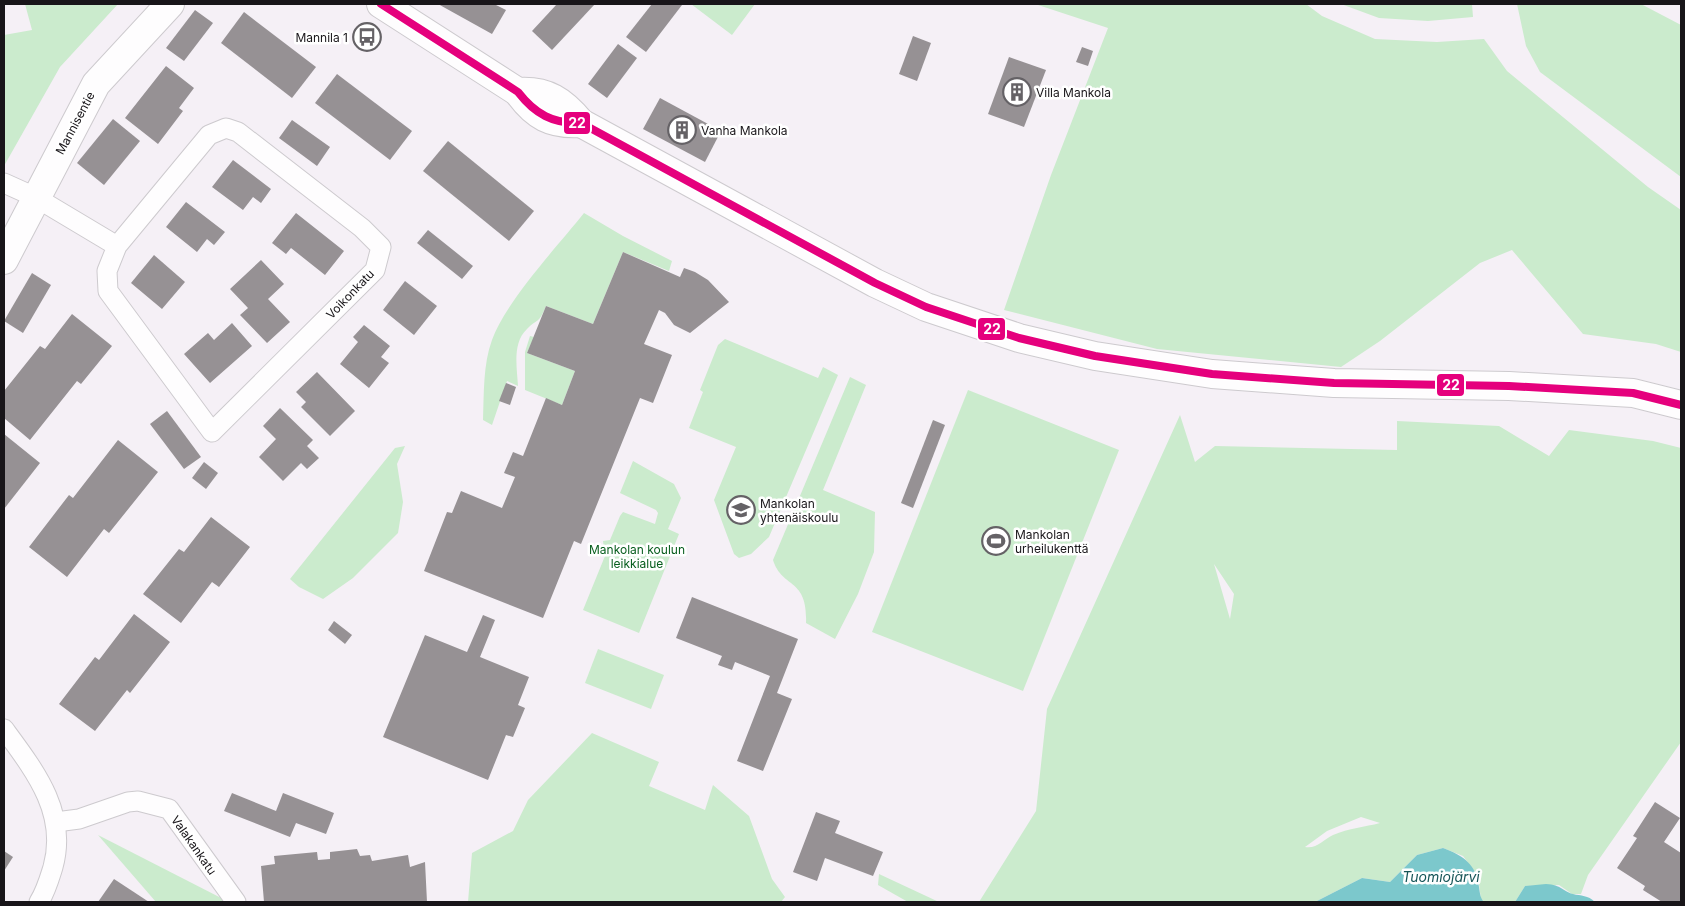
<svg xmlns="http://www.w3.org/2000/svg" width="1685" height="906" viewBox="0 0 1685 906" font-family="Inter,sans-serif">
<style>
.green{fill:#cbebcd;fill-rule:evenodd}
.water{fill:#7cc8cc}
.building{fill:#969194}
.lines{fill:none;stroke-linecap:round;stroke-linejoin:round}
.street-casing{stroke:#cdcace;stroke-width:21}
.secondary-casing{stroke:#cdcace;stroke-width:30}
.street{stroke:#fefdfe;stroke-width:19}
.secondary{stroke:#fefdfe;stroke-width:28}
.bus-1-casing{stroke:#fff;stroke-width:11}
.bus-1{stroke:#e5007d;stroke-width:8}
.labels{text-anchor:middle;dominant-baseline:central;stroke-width:5;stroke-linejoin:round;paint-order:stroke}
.poi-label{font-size:12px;fill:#181519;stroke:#fff;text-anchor:start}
.street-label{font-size:12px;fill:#181519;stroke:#fff}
.park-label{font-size:12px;fill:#075d1d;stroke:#fff}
.water-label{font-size:14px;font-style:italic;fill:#175658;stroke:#fff}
.line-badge{stroke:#fff;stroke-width:2}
.badge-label{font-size:14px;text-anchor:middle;font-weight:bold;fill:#fff}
</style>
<rect width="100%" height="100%" fill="#f5f0f6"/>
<g class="green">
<polygon points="25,4 118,4 60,67 4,166 4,35 32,30"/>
<polygon points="691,4 755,4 732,35"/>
<polygon points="1035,4 1306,4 1322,16 1375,39 1437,42 1484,39 1507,71 1648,187 1681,210 1681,352 1656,344 1583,334 1512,250 1480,263 1380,341 1341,367 1157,349 1004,310 1051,175 1108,28"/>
<polygon points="1341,4 1472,4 1473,17 1428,21 1379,18"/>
<polygon points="1517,4 1641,4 1681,25 1681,177 1540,72 1526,46"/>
<path d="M584 213 623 236 672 261 669 271 623 252 593 324 546 306C538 325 539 317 527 329 512 343 517 368 518 386L507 381 492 425 483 420C484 394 483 364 492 340 506 301 557 247 584 213Z"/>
<polygon points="530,336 534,337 527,353 575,371 562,405 525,390 525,352"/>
<polygon points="725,339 818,378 823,367 838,375 769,537 751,554 739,558 734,554 714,500 736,447 689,428 703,392 700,390 718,345"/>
<path d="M850 377 866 385 823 490 875 512 874 552 858 594 835 639 806 623C808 577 782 589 773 560Z"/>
<polygon points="968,390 1119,450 1023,691 872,632"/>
<path d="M1180 415 1195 462 1215 446 1397 450V421L1499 426 1549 456 1569 430 1653 441 1681 448V742L1588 875 1581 894H1572L1559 885 1525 886 1515 902H1484L1481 900 1478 876 1463 856 1443 848 1417 855 1390 882 1362 878 1315 902H979L1036 811 1047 709ZM1214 564 1234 594 1230 619ZM1361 817 1380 823C1365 827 1349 828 1333 835 1323 840 1317 849 1305 847L1327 831Z"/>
<polygon points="405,446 397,464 403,502 398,533 353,578 323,599 299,587 290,579 395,448"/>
<polygon points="633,461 674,484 681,498 668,529 679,534 639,633 583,610 605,556 603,541 610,540 620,516 623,512 655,524 658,513 656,510 620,493"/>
<polygon points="598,649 664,675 651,709 585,683"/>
<polygon points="592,733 659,762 649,786 705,810 713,785 749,816 772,879 785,897 781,902 468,902 472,853 513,831 528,800"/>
<polygon points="98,835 229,902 156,902"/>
<polygon points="879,874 939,902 908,902 878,885"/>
</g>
<g class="water">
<path d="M1443 848C1464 856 1476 864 1479 887 1480 893 1480 898 1484 902H1315L1362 878 1390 882 1417 855Z"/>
<path d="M1546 884C1562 885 1562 891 1573 894 1581 896 1588 895 1595 902H1515L1525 886Z"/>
</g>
<g class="building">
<polygon points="438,4 494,4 506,10 492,34"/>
<polygon points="557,4 595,4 552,50 532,31"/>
<polygon points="652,4 682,5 646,52 626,37"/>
<polygon points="195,10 213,23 184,61 166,48"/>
<polygon points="244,12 316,67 292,98 221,43"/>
<polygon points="913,36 931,43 917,81 899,74"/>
<polygon points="618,44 637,58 607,98 588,84"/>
<polygon points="1082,47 1093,51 1088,66 1076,62"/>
<polygon points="1009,57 1046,70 1024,127 988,114"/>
<polygon points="166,66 194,88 179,108 183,111 158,144 125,118"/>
<polygon points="337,74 412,131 390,160 315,103"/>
<polygon points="660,98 721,131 705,162 643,129"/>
<polygon points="113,119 140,141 104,185 77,163"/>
<polygon points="292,120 330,147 317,166 279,138"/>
<polygon points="448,141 534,211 509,241 423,171"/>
<polygon points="233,160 271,189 261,203 253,197 243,210 212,187"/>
<polygon points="186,202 225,232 214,245 207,239 197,252 166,227"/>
<polygon points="296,213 344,251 325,275 291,248 286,254 272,243"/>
<polygon points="428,230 473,266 462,279 417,243"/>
<polygon points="623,252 680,277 684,268 695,272 708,280 729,302 690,333 674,325 665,313 659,310 644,344 672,355 653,403 640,398 581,544 574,541 543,618 424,571 447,512 452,513 461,491 502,508 515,477 504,473 513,452 523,456 546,398 562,405 575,371 527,353 546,306 593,324"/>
<polygon points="154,255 185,282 162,309 131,283"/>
<polygon points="261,260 284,284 268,299 290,322 267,343 240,315 248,308 230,289"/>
<polygon points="32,273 51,285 23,333 4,321"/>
<polygon points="405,281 437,306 414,335 383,310"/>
<polygon points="72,314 112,346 81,384 77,381 30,440 4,418 4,391 40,346 45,349"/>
<polygon points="232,323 252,346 210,383 184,354 208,333 214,340"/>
<polygon points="364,325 390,346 381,357 389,363 369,388 340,364 358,342 353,337"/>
<polygon points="317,372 355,411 330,436 301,407 306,402 296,392"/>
<polygon points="506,383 516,387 510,405 499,401"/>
<polygon points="280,408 313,440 307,446 319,458 307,469 301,463 283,481 259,457 276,439 263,426"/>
<polygon points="167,411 201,457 184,469 150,424"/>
<polygon points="933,420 945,425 913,508 901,503"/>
<polygon points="4,434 40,463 4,509"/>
<polygon points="118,440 158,472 109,533 104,529 67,577 29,547 69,495 73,498"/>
<polygon points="204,462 218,473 206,489 192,478"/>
<polygon points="211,517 250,547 219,587 212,582 181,623 143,594 179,549 184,552"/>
<polygon points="692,597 798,639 777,693 792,699 763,771 737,761 770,676 735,662 732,670 718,665 722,656 676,638"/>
<polygon points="134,614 170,642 130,693 127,690 95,731 59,704 95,657 99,660"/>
<polygon points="483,615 495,620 480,657 529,677 518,705 525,708 513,737 506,735 488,780 383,737 425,635 467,652"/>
<polygon points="334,621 352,635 345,644 328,630"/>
<polygon points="232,793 276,811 283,793 334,813 326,834 296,823 290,837 224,811"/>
<polygon points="1655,802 1680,818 1664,842 1681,853 1681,902 1662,902 1643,890 1645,886 1617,868 1637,838 1633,836"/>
<polygon points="816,812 840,821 835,833 883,852 873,876 825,858 817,881 793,872"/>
<polygon points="357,849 360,856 370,855 372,861 408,855 410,867 425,862 427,902 264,902 261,866 275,864 274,856 317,852 318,860 330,859 330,852"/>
<polygon points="4,851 13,857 4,871"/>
<polygon points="114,879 149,902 98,902"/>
</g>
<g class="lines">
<defs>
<g id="street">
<polyline points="4,183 35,197 117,246 107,271 108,291 212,432 375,270 381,247 362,228 238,132 226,128 209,135 117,246"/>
<path d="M4 729C35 771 68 813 53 867 49 880 46 891 39 902"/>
<polyline points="56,822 79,819 128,802 138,801 169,809 236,902"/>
</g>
<g id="secondary">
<path d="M381 4 518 92C535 116 551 125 581 123"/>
<path d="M518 92C547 90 563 101 581 123L875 283 926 307 1019 338 1095 356 1212 374 1334 383 1509 386 1633 393 1681 405"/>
<polyline points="4,260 96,84 170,4"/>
</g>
</defs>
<use href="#street" class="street-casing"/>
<use href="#secondary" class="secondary-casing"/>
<use href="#street" class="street"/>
<use href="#secondary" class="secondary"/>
<defs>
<path id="bus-1" d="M381 4 518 92C535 114 553 124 581 123L875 283 926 307 1019 338 1095 356 1212 374 1334 383 1509 386 1633 393 1681 405"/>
</defs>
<use href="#bus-1" class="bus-1-casing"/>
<use href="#bus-1" class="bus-1"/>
</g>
<defs>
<symbol id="bus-ring" viewBox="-11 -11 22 22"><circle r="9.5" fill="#fff" stroke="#656266" stroke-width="1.5"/><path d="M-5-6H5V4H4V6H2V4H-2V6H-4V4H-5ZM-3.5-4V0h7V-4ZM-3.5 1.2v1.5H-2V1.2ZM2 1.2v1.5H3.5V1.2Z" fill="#656266"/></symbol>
<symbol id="building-ring" viewBox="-11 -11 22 22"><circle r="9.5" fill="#fff" stroke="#656266" stroke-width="1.5"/><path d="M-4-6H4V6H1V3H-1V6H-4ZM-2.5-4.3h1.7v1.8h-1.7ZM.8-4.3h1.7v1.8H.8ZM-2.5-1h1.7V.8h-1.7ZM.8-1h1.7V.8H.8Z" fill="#656266"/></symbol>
<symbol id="school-ring" viewBox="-11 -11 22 22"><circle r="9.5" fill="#fff" stroke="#656266" stroke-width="1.5"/><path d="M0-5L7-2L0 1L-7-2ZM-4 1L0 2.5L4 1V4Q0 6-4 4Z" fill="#656266"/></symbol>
<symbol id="stadium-ring" viewBox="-11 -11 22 22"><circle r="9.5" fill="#fff" stroke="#656266" stroke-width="1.5"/><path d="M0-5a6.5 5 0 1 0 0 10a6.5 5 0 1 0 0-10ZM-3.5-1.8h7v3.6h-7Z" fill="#656266"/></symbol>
</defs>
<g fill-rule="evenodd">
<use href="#bus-ring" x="351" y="21" width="32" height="32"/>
<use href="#building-ring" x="1001" y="76" width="32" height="32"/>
<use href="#building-ring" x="666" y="114" width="32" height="32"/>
<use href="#school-ring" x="725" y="494" width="32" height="32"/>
<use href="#stadium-ring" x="980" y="525" width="32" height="32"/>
</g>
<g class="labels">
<g class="poi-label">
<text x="348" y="37" text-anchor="end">Mannila 1</text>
<text x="1036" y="92">Villa Mankola</text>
<text x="701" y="130">Vanha Mankola</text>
<text x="760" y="503">Mankolan<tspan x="760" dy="14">yhtenäiskoulu</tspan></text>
<text x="1015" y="534">Mankolan<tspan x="1015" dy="14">urheilukenttä</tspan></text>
</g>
<g class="street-label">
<text transform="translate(75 123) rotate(-62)">Mannisentie</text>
<text transform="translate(350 294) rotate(-46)">Voikonkatu</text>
<text transform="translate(194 845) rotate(55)">Valakankatu</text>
</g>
<g class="park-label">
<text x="637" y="549">Mankolan koulun<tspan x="637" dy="14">leikkialue</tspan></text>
</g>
<g class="water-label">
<text x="1441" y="876">Tuomiojärvi</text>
</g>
</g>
<g class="line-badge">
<rect x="563" y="111" width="28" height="24" rx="5" fill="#e5007d"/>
<rect x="977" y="317" width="29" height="24" rx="5" fill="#e5007d"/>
<rect x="1436" y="373" width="29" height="24" rx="5" fill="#e5007d"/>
</g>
<g class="badge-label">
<text x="577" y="128">22</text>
<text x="992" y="334">22</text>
<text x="1451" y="390">22</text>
</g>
<rect width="1685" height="906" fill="none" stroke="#181519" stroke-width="10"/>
</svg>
